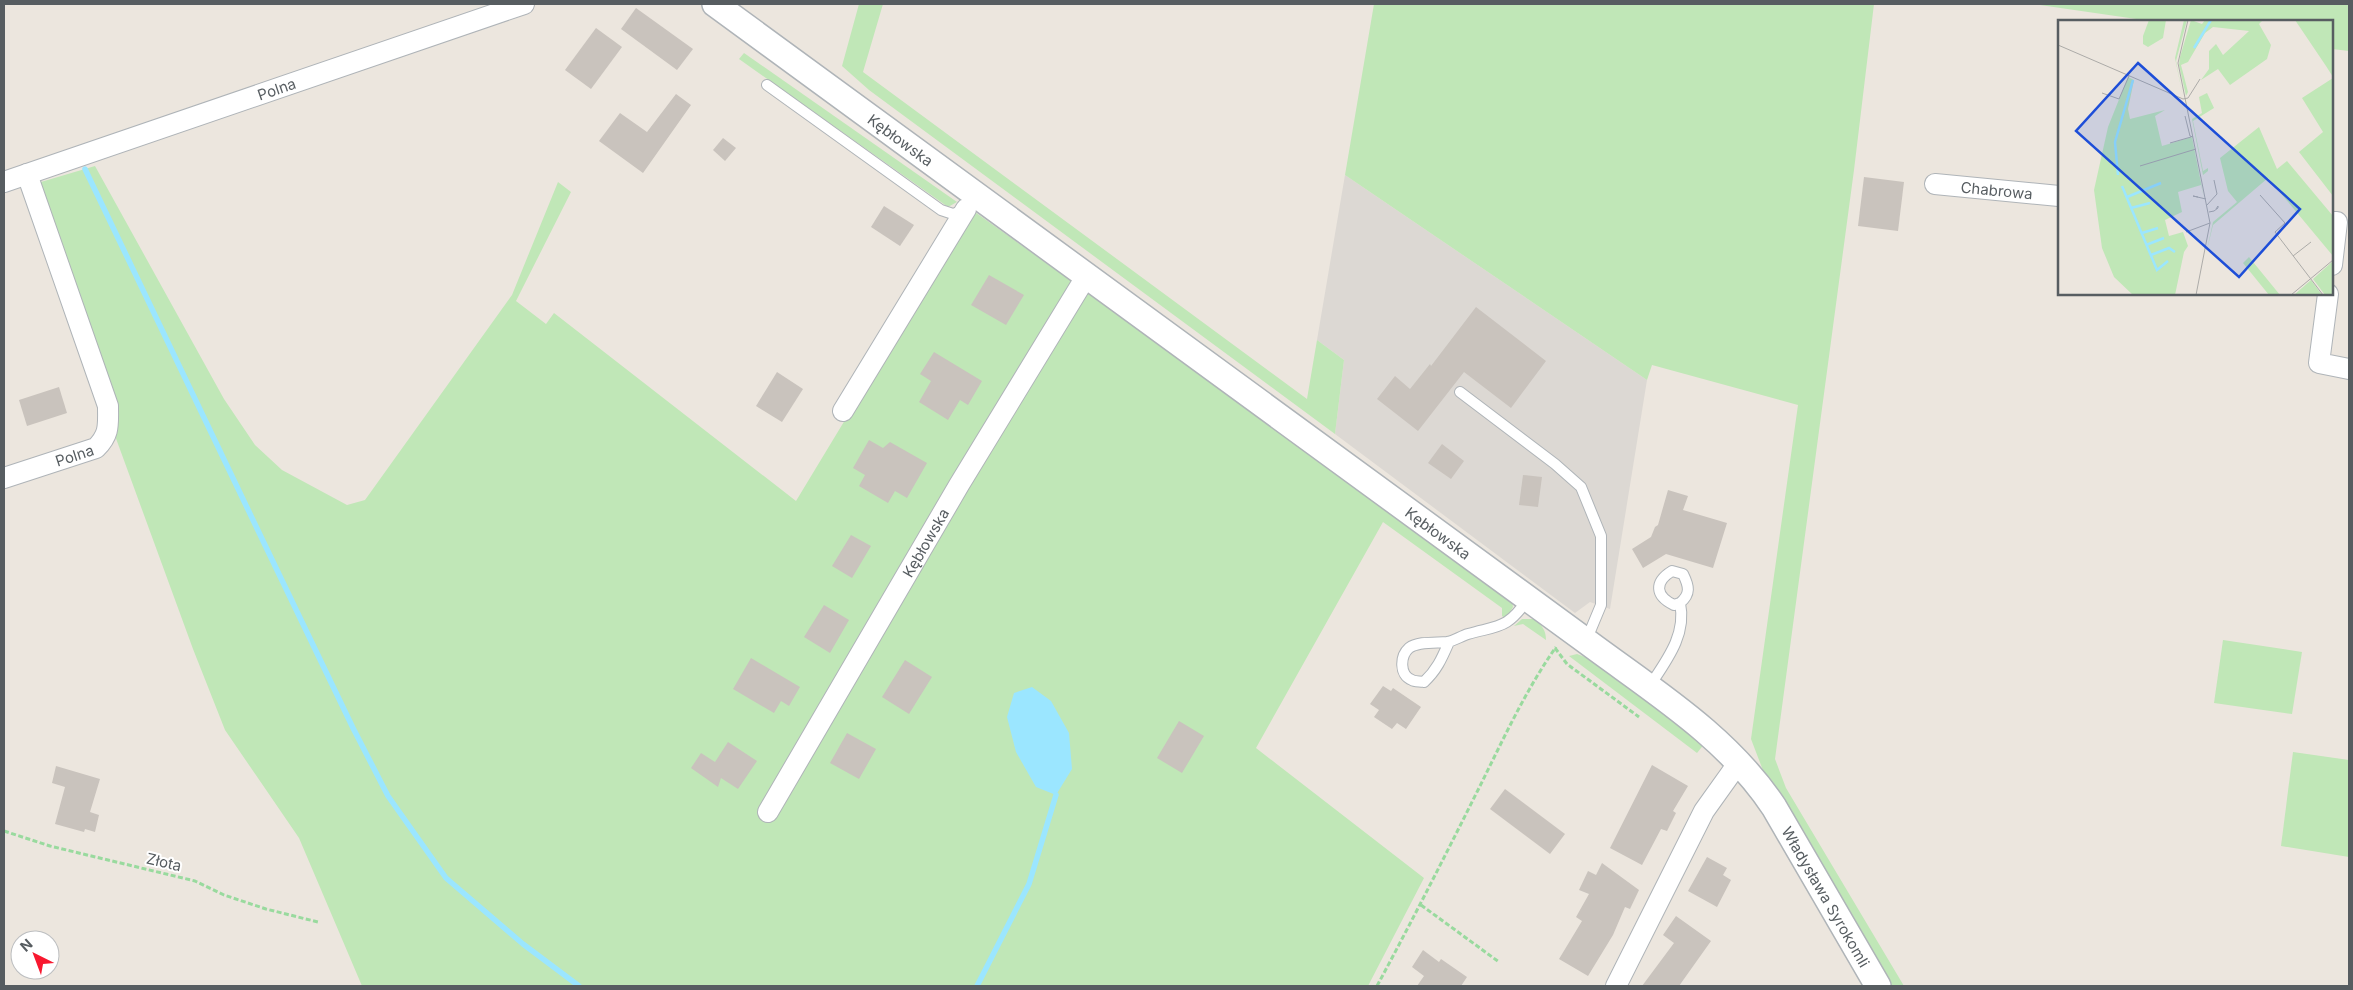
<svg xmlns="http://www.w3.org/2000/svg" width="2353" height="990" viewBox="0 0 2353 990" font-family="Inter,sans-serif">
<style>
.industrial{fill:#dcd8d3}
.green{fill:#c0e7b7}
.water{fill:#9be6ff}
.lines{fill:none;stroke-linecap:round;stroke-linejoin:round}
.stream{stroke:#9be6ff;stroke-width:5.5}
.building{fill:#c9c3bd}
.service-casing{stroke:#afb4b8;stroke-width:12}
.minor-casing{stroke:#afb4b8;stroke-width:22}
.tertiary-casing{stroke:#afb4b8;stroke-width:28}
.path{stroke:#99da9e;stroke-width:3;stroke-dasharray:5 2.5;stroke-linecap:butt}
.service{stroke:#fff;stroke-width:10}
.minor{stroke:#fff;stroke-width:20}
.tertiary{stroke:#fff;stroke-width:25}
.labels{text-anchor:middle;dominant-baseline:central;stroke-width:4;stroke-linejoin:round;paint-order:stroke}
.street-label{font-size:15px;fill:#575d61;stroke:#fff}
.inset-river{fill:none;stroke:#9be6ff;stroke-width:2.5}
.inset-road{fill:none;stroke:#acaba8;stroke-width:1}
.view{fill:#1d4ed8;fill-opacity:0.15;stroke:#1d4ed8;stroke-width:2.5}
.inset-edge{fill:none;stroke:#575d61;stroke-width:2.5}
</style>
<rect width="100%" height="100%" fill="#ece6de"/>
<polygon class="industrial" points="1345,175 1647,380 1610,609 1590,602 1575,613 1335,434 1344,360 1317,340"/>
<g class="green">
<polygon points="859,4 883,4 863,72 1307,399 1317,340 1344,360 1335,434 869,90 842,66"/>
<polygon points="1374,4 1874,4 1854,170 1775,759 1786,788 1904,986 1890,986 1764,773 1751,739 1798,405 1652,365 1647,380 1345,175"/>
<polygon points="2033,4 2349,4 2349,51 2332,49 2332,21 2150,21"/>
<polygon points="744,53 957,202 948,207 739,59"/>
<polygon points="95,166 224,399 255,445 282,470 347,505 365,500 512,295 558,182 571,192 516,301 546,324 554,313 796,501 972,210 1391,509 1512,601 1513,607 1506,619 1502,616 1502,608 1383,522 1256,748 1424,878 1368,986 362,986 299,838 225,730 193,649 24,187"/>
<path d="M1522 619H1535C1542 626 1546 630 1546 640L1523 624 1514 626Z"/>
<polygon points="2223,640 2302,652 2292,714 2214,703"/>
<polygon points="1577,654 1593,660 1705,743 1697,753 1569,656"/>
<polygon points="2293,752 2349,760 2349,857 2281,846"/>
</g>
<polygon class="water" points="1032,687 1051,701 1069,733 1072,769 1056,795 1036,787 1016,752 1007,717 1014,693"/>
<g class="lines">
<g class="stream">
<polyline points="85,169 264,543 353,728 388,796 446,878 523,944 579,986"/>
<polyline points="977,986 1029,884 1056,795"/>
</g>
</g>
<g class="building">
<polygon points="636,8 693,49 677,70 621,29"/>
<polygon points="596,28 622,47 591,89 565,70"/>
<polygon points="676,94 691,105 643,173 599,141 620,113 647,132"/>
<polygon points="723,138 736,148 725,161 713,150"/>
<polygon points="1864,177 1904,182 1898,231 1858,226"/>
<polygon points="884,206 914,225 900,246 871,227"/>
<polygon points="989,275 1024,295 1006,325 971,305"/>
<polygon points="1476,307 1546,361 1511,408 1464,372 1418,431 1377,399 1395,376 1410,389 1430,364 1431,366"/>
<polygon points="934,352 982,381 968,405 960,400 948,420 919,402 931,381 920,374"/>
<polygon points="777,372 803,389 782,422 756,406"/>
<polygon points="59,387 67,413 27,426 19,400"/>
<polygon points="869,440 883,448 890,442 927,463 907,498 895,491 888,503 859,486 865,475 853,468"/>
<polygon points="1442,444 1464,461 1451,479 1428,463"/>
<polygon points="1523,475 1542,477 1538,507 1519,505"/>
<polygon points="1668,490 1688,496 1683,510 1727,523 1713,568 1666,554 1643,568 1632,549 1651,537 1655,527 1658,525"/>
<polygon points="851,535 871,546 852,578 832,566"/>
<polygon points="824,605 849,620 830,653 804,637"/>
<polygon points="751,658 800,687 789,706 781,701 774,713 733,689"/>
<polygon points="905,660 932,677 909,714 882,697"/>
<polygon points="1383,686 1391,691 1393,688 1421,707 1406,729 1397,723 1392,729 1374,717 1379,710 1370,704"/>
<polygon points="1179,721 1204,736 1182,773 1157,758"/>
<polygon points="847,733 876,749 859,779 830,763"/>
<polygon points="728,742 757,761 738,789 721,778 718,787 691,768 701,753 715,762"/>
<polygon points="1652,765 1688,786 1673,811 1676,813 1667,831 1661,829 1642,865 1610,848"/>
<polygon points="56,766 100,779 90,812 99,815 95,832 85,829 84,832 55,824 65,787 52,783"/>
<polygon points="1505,789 1565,834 1550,854 1490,809"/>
<polygon points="1707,857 1727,868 1723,875 1731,880 1717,907 1688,891"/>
<polygon points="1602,863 1639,890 1630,909 1625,907 1613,935 1588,976 1559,959 1582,921 1576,917 1589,894 1579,890 1588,871 1596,875"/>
<polygon points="1676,916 1711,941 1679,986 1642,986 1674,943 1663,935"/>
<polygon points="1423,950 1439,962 1441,959 1467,977 1461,986 1417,986 1424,976 1412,967"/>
</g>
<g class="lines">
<defs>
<g id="service">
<polyline points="767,85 941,210 953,214 962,211"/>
<polyline points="1460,392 1555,464 1581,487 1601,536 1601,605 1586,641"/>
<path d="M1449 642C1442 658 1437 670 1424 682 1420 681 1415 682 1412 680 1399 675 1400 656 1409 648 1418 641 1436 643 1447 642 1454 641 1461 636 1468 634 1500 625 1507 629 1528 599"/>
<path d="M1649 687C1666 661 1687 635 1680 603 1691 594 1689 586 1683 574L1672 571C1654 582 1655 596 1674 605L1680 603"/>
</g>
<g id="minor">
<path id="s1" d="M4 182 524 4"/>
<path id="s2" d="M1935 184 2059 196"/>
<polyline points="2332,222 2337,222 2332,265"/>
<polyline points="2328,294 2319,363 2349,369"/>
<polyline points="843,411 966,209"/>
<path id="s3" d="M4 478 96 448C110 434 108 425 108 406L27 174"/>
<path id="s4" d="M768 812 959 485 1087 275"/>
<polyline points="1616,986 1704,811 1739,762"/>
</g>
<g id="tertiary">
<path id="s5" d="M715 4 1586 641C1653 691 1727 736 1774 807L1878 986"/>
</g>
</defs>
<use href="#service" class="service-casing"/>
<use href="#minor" class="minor-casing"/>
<use href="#tertiary" class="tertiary-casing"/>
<g class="path">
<polyline points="1555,648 1567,664 1639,717"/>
<polyline points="4,831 50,846 195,881 224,895 266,909 318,922"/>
<polyline points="1421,905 1499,962"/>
<path d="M1377 986C1412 921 1445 856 1478 790 1502 742 1525 691 1556 647"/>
</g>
<use href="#service" class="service"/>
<use href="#minor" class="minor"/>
<use href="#tertiary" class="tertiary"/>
</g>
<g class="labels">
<g class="street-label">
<text stroke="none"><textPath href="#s1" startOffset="288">Polna</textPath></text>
<text stroke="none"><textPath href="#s5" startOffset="230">Kębłowska</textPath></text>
<text stroke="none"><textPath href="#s2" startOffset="62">Chabrowa</textPath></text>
<text stroke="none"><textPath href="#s3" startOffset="74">Polna</textPath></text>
<text stroke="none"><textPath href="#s5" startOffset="896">Kębłowska</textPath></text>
<text stroke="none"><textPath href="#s4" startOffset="312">Kębłowska</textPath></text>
<text transform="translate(164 862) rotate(13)">Złota</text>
<text stroke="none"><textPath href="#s5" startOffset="1435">Władysława Syrokomli</textPath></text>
</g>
</g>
<g transform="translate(2058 20)">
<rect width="275" height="275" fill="#ece6de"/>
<path d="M91 0H108L105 18 90 27 85 24V16ZM126 0H129L118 41 125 77 117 38ZM133 0 144 4 147 0H205L201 4 213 25 209 39 172 65 160 49 143 60 151 49V31L158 24 165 35 191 11 155 7 147 13 130 42 123 45 130 72 128 76 121 45 122 37ZM237 0H275V57L268 46ZM70 57 76 60 70 89 72 99 107 90 97 96 104 126 134 117 146 178 143 165 120 172 124 192 107 200 111 216 125 212 130 226 126 232 117 275H75L56 257 44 228 36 170 50 107ZM275 58V176L241 132 265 112 244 78ZM149 73 156 88 135 101 145 151 150 148V151L145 155 134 99 144 93 141 77ZM201 107 219 149 229 141 275 196V236L210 158 155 205 148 234 155 202 179 182 170 171 162 138ZM191 237 222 275H211L185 243ZM275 241V275H267L255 259ZM253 260 264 275H236Z" fill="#c0e7b7"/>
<path class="inset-river" d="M136 28 153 0M60 155 57 122 75 60M64 166 99 250 110 241M69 177 103 163M73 188 92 183M84 213 100 208M88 225 106 218M93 235 111 228 117 232"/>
<path class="inset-road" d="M130 0 120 43 152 203 138 275M0 25 125 79 130 78 142 59M44 73 61 79 71 56M127 96 132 116 135 117M112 123 133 117M82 146 138 129M202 175 227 203 217 212 265 275M140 177 135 176 148 179M149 185 159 174 156 160M151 192 156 191 160 188V186L158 189M128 212 152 203M235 236 253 222M233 275 275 240"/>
<path class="view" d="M80 43 242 189 181 257 18 111Z"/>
<rect width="275" height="275" class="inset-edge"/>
</g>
<rect width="2353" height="990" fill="none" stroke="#575d61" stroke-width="10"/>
<g transform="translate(35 955) rotate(318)"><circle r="24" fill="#ffffff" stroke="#bcbec0"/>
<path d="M0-4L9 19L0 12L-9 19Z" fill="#f8182f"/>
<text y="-8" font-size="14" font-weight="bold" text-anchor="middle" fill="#575d61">N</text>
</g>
</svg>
